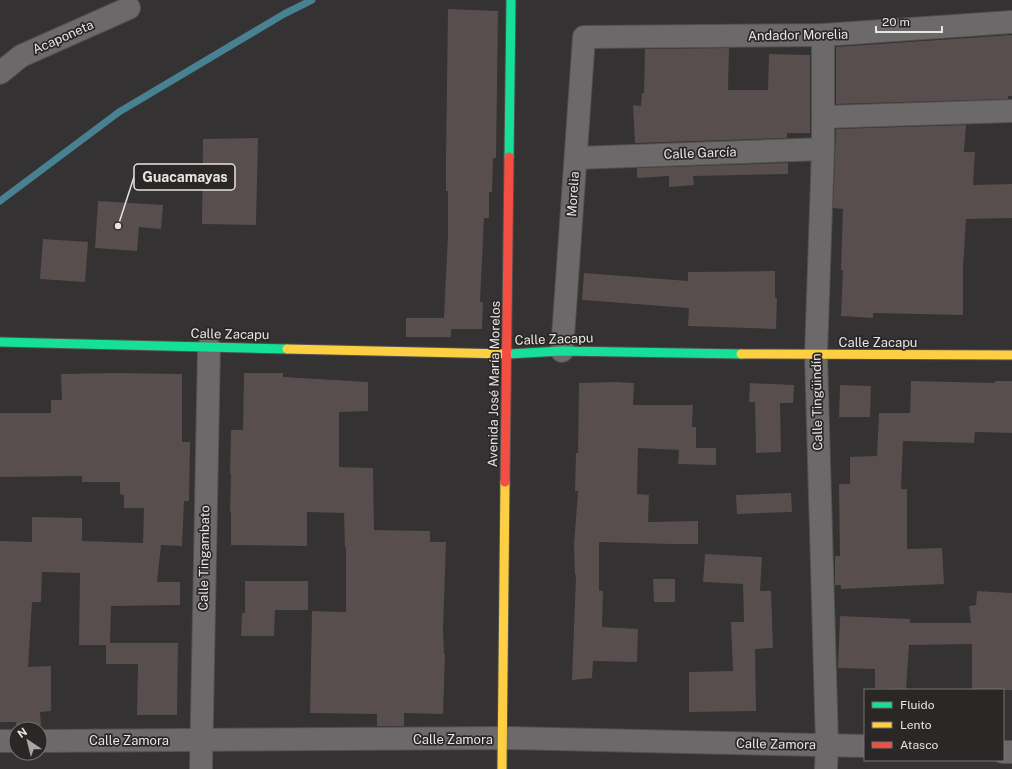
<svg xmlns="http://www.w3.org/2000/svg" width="1012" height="769" viewBox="0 0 1012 769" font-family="'Public Sans',sans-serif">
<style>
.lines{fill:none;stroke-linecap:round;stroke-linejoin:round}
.stream{stroke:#488292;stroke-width:7}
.building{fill:#584e4d}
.street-casing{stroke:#514f4f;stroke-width:24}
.fast-casing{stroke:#514f4f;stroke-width:11}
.slow-casing{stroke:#514f4f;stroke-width:11}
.jam-casing{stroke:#514f4f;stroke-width:11}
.street{stroke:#6b6969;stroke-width:22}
.fast{stroke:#16e098;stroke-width:9}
.slow{stroke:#ffcf43;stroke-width:9}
.jam{stroke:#f24e42;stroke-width:9}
.labels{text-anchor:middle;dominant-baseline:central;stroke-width:3.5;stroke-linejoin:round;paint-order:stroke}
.street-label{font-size:13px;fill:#e7e4e4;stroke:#2b2727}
.leader{fill:none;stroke:#e7e4e4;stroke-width:1.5}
.callout-dot{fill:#e7e4e4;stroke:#2b2727;stroke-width:1.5}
.callout{fill:#2b2727;stroke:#e7e4e4;stroke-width:1.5}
.callout-label{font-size:14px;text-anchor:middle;font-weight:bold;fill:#e7e4e4}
</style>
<rect width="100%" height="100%" fill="#343232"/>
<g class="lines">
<polyline class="stream" points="0,201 119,112 284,14 312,0"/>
</g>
<g class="building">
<polygon points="448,9 498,11 496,158 493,158 492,192 489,192 489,218 484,218 480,302 483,302 482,329 451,329 451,337 406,337 406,318 444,318 448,235 448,191 446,191 446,157"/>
<polygon points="1012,35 1012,96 1008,96 1008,99 836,104 836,47"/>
<polygon points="729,48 728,90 768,90 769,54 810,55 810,133 787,133 787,138 635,143 633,105 641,106 642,93 644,93 645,49"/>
<polygon points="966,125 964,152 975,152 973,185 1012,184 1012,218 966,219 963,268 963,315 873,313 873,318 841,316 843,270 841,270 843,209 833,208 836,129"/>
<polygon points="258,138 256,225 202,224 203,139"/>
<polygon points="788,163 788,174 693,176 694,185 669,187 669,176 637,178 637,168"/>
<polygon points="98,201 163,205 161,229 139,227 137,251 95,248"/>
<polygon points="43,239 88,242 85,282 40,279"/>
<polygon points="775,271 775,298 777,298 776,329 688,326 689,308 582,300 584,273 688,281 688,272"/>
<polygon points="116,373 182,374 182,442 190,442 189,501 184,501 182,546 161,545 157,582 180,582 180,605 111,606 110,643 178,643 177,715 137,715 138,664 106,664 106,645 79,645 80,573 42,572 41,602 32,602 28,667 51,666 51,711 40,712 41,725 16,725 16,722 0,722 0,541 32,542 32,517 82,518 82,541 143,543 144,508 124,508 124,495 120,494 120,482 82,482 82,476 0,477 0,413 51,413 51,400 62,400 61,374"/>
<polygon points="244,373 283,373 283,377 368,382 368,411 339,412 339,467 373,468 374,530 430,531 430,542 446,542 443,630 444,654 445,654 443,714 404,713 404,726 377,726 377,714 310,713 312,611 346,612 346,547 345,547 344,513 307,512 307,546 231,545 231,512 230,512 231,474 230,474 231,430 243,430"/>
<polygon points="911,381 995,383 995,381 1012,381 1012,433 975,432 974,443 903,441 901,489 907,489 907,549 942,548 944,584 841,589 841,585 835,585 835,556 840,556 839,484 850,484 850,457 877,456 879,413 910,413"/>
<polygon points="616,382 634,383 633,405 693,405 692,427 696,427 696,448 716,448 716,465 678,464 679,450 638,448 637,494 649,495 648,522 698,521 698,544 672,544 599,542 599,591 603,591 602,627 638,629 637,662 593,661 592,678 572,680 576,575 575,575 574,544 578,491 575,491 576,453 578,453 579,383"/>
<polygon points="750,383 794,385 793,403 780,403 781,452 756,453 755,402 749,402"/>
<polygon points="840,385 871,386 870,417 839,417"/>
<polygon points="791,493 792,512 737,514 736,495"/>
<polygon points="705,554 762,557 760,591 771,591 773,648 755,649 756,711 689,712 689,672 733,671 731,622 744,622 743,584 703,582"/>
<polygon points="653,579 675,579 675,602 654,602"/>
<polygon points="245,581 308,581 308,610 275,610 274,636 241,636 242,613 245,613"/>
<polygon points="977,591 1012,593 1012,690 972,690 972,644 909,645 906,689 875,688 875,669 838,668 840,616 910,619 910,623 971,623 969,606 976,605"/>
</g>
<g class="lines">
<defs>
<g id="street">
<polyline points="823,35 823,149 816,355 827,744 826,769"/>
<polyline points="0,73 21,56 129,8"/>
<polyline points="823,117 1012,111"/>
<polyline points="576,158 823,149"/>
<polyline points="562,351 584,37 823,35 1012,22"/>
<polyline points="0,741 16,741"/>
<polyline points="40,741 503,738 865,746"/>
<polyline points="1003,752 1012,752"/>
<polyline points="201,769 209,347"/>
</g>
<g id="fast">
<polyline points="509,157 511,0"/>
<polyline points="0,342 287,349"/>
<polyline points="507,354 562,351 741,354"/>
</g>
<g id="slow">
<polyline points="287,349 507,354"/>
<polyline points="741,354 1012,355"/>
<polyline points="502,769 505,482"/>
</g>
<polyline id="jam" points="505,482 509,157"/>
</defs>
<use href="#street" class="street-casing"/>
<use href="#fast" class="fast-casing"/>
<use href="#slow" class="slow-casing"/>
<use href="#jam" class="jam-casing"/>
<use href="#street" class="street"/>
<use href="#fast" class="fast"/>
<use href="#slow" class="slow"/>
<use href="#jam" class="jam"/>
</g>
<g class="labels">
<g class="street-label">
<text transform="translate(798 35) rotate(-1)">Andador Morelia</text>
<text transform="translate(63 37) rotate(-24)">Acaponeta</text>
<text transform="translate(700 153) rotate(-2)">Calle García</text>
<text transform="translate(573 194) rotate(-86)">Morelia</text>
<text transform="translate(230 334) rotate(1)">Calle Zacapu</text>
<text transform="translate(554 339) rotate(-2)">Calle Zacapu</text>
<text x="878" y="342">Calle Zacapu</text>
<text transform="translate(494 384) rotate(-89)">Avenida José María Morelos</text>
<text transform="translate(817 402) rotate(-91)">Calle Tingüindín</text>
<text transform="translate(204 558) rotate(-89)">Calle Tingambato</text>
<text x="453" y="739">Calle Zamora</text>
<text x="129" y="740">Calle Zamora</text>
<text transform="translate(776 744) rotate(1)">Calle Zamora</text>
</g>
</g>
<path class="leader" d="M118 226L134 177"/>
<circle class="callout-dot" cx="118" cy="226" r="4"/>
<rect class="callout" x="134" y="164" width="101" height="26" rx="4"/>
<g class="callout-label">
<text x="185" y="182">Guacamayas</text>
</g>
<rect x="864" y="689" width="140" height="72" fill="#2b2727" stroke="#767373"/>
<rect x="872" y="702" width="20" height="6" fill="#16e098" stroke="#767373"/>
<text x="900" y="709" font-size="12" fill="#e7e4e4">Fluido</text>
<rect x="872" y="722" width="20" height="6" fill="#ffcf43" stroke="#767373"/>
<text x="900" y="729" font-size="12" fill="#e7e4e4">Lento</text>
<rect x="872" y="742" width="20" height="6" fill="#f24e42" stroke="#767373"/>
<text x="900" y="749" font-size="12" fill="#e7e4e4">Atasco</text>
<g transform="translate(28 741) rotate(325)"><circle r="19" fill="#2b2727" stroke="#767373"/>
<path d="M0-3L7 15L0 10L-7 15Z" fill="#a8a6a6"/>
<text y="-6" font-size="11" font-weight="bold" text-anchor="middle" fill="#e7e4e4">N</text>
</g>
<path d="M876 26v6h66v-6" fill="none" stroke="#e7e4e4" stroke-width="2"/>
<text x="882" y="26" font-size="12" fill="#e7e4e4" stroke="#2b2727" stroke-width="3" paint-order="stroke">20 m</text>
</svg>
